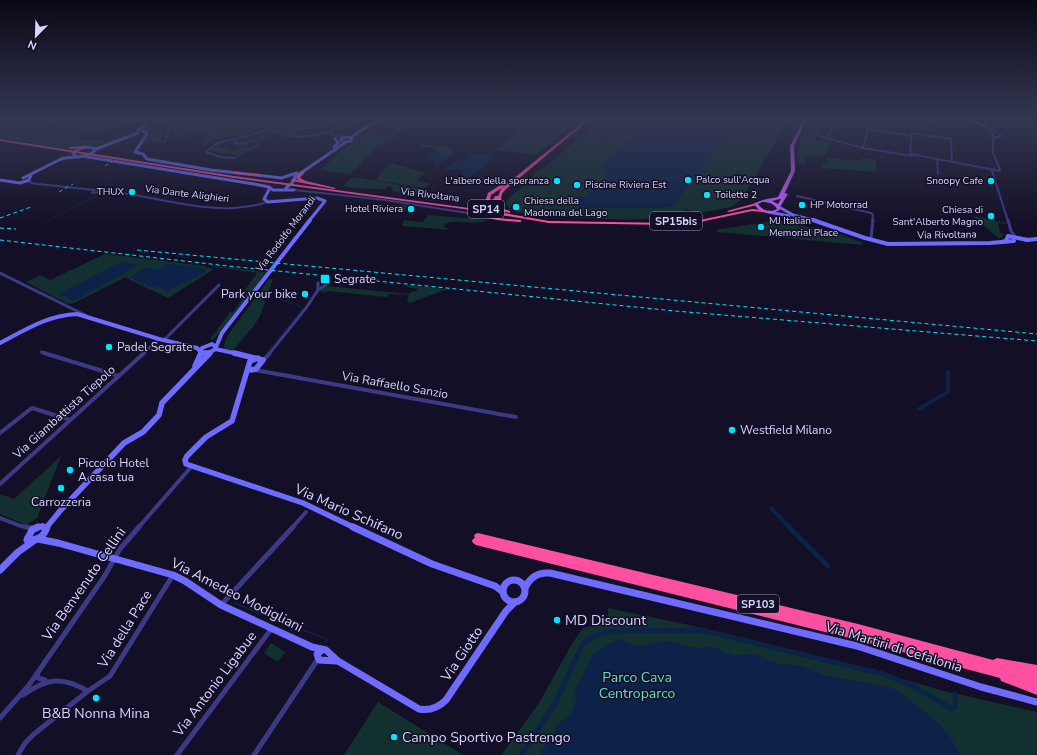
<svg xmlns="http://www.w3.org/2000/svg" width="1037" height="755" viewBox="0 0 1037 755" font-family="'Nunito Sans',sans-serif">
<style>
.green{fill:#12302f}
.water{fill:#0c2248}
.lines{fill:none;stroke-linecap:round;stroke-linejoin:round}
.stream-far1{stroke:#0c2248;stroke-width:1}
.stream{stroke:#0c2248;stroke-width:1.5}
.canal-far1{stroke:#0c2248;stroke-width:4}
.canal{stroke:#0c2248;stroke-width:5}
.street-far3{stroke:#3d3a85;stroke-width:2}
.street-far2{stroke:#3d3a85;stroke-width:3}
.street-far1{stroke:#3d3a85;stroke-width:4}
.street{stroke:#3d3a85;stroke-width:5}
.secondary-far3{stroke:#6f6bff;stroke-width:3}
.secondary-far2{stroke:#6f6bff;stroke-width:4}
.secondary-far1{stroke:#6f6bff;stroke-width:5.5}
.secondary{stroke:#6f6bff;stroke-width:7}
.primary{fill:#c25bff;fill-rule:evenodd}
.highway{fill:#ff4fa3;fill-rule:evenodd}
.rail{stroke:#00e5ff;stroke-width:1;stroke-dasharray:4 3;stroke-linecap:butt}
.poi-dot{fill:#00e5ff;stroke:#130f26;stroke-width:1.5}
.labels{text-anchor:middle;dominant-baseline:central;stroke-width:3;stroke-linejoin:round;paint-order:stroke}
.far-poi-label{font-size:10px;fill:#d9d4ff;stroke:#130f26;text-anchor:start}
.far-street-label{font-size:10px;fill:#d9d4ff;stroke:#130f26}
.shield{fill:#130f26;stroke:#9e99be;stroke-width:1}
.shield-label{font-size:11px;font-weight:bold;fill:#d9d4ff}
.poi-label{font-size:12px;fill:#d9d4ff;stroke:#130f26;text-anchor:start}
.street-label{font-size:12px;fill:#d9d4ff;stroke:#130f26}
.near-street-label{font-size:14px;fill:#d9d4ff;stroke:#130f26}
.near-poi-label{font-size:14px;fill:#d9d4ff;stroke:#130f26;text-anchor:start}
.near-park-label{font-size:14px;fill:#5fe0c0;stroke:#130f26}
</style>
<rect width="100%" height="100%" fill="#130f26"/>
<g class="green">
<polygon points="0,119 63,119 45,127 52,129 77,119 131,119 135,120 133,121 135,123 89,133 78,139 84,140 116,140 99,145 69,149 0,138"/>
<polygon points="168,119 255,119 256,120 237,123 215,124 196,120 171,122 165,120 160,122 166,123 156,125 161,120"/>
<path d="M271 119H312C300 128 293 137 278 132L288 130 287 129 276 132 265 125 278 121 277 120 262 122Z"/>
<polygon points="537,119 580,119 536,155 495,150"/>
<path d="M602 119H635L644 122 648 119H789L741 200 731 207 706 212 698 213 685 209C674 229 546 215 521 213 514 211 510 210 506 204L507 200 533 177 534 173 544 168Z"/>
<polygon points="811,119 825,119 816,136 816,140 822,141 824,138 832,140 825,156 810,154 807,157 805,164 798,164 798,146"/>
<path d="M192 125C213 131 236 132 259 126L262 128 246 134 224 138V139C222 140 220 139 217 139 211 140 207 146 201 146L204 143H202L206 141 202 140 207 135 205 134 189 135 167 142 174 140 176 129Z"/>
<path d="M400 126 403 127 393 136 394 138C389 138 387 144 382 145V143L350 174 320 170 340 152 352 144 354 138 360 133 389 136Z"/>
<polygon points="166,131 160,140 164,140 164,143 143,143 152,132"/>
<path d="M266 132 273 134 267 136 257 147 239 157H236L238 155 210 151C215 143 226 142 234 140L219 145 218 148H225L228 147 231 148 229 149C232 153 238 151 240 148L234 145C242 143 244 146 251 148L254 146 255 144 246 142H239L240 141 250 140 265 134 263 133Z"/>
<polygon points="422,144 449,147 451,150 455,152 446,159 434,147 421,147"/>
<polygon points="828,157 842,160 861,161 862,158 876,160 876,172 821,168 823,163 828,163 827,159"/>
<polygon points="391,163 426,173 417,180 430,184 424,188 375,180"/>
<polygon points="353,177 423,189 418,196 392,191 393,188 388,186 385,189 352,188 343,186"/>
<polygon points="376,204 379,205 411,205 403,211 395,211 393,213 372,211"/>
<path d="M428 215 487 220C473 227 458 218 444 224L445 227 451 230 402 226 404 220 423 222Z"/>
<polygon points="973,216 1007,223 1007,224 998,223 1000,233 1003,234 1002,237 998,238"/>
<polygon points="777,220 840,234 863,243 862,245 718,232 716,230"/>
<polygon points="105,254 205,266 205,267 214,269 168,298 132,281 126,277 72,304 66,303 26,282 41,275 50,280"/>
<polygon points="214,266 267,272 220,333 212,340 210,339 230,312 233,312 248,291 245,290 257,273 214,267"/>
<polygon points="269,279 273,279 260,316 253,327 233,350 225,349 224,345 228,335"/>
<polygon points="407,285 447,289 410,303 407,300 409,295 389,294 387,297 327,291 325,293 321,292 320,291 327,286 409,294 411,292 417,291 418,289 406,287"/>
<polygon points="61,456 37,518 26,525 0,514 0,494 14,499"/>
<polygon points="608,608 689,625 883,673 940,690 1037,712 1037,755 501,755 539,703 573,642 583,628 608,622"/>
<polygon points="271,643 285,652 278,662 264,653"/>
<polygon points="378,702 463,755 344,755"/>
</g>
<g class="water">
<polygon points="614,119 623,119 624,121 613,139 604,143 596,140 594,137 598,130 607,129"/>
<polygon points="662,119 740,119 673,206 661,208 583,208 574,205 574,201 579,197 587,196 606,176 607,173 603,166 607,162 609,157 636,135"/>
<polygon points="431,147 434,147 446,159 435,167 435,162 426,159 434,151"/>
<polygon points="476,154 485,154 496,157 460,185 454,183 463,176 463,172 458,169 444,170 456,160 463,161"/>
<polygon points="122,262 139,265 76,300 71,300 59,294"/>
<path d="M167 264 200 268 206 270V272L167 291C161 287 155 287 148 286 147 285 131 278 130 277L146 267 158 270Z"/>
<polygon points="619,639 634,645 645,645 666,641 696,648 713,647 733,656 755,654 778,664 798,665 824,675 883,686 899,691 937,722 948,734 961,755 541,755 543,748 555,736 556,726 571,714 576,702 574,692 593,654 607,645"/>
</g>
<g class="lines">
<g class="stream-far1">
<polyline points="986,119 989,126"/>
<polyline points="5,127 23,119"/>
<polyline points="5,127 21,119"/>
<polyline points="989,130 989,133"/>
<polyline points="37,134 39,133 34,131 36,128 56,119"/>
<polyline points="989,135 989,137"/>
<polyline points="23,140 35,135"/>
<polyline points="604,143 618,150"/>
<polyline points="988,160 987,144 989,143 989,139"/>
<polyline points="102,189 120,165"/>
<polyline points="267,199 275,200 308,194"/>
<polyline points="256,204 263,200"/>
<polyline points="44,223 98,195"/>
<polyline points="0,246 6,244"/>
<polyline points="107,283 110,285"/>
<polyline points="265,354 302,309 300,306 273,297"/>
</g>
<g class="stream">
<polyline points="234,603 262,615"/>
<polyline points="267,617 287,624"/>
<polyline points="292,626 327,639 326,642"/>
</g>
<g class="canal-far1">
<polyline points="919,409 948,392 948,372"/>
<polyline points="771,508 790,528"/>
</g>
<g class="canal">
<polyline points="789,527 828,566"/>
<polyline points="521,755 555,704 582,645 592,637 603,633 612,631 702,630 883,674 911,685 952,709 955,707 955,694"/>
</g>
<g class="street-far3">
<polyline points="134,119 145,121"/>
<path d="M258 119C261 122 263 126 267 128 292 145 335 133 359 119"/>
<polyline points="976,119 1002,136 994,138"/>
<polyline points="913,120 940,125"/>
<polyline points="162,122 172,126"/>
<polyline points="171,125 193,123 230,127 260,123"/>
<polyline points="912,126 934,130"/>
<polyline points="143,130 150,129"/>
<polyline points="297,130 322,125 337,119"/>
<path d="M991 130C995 138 992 144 993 153 994 157 999 165 1000 171"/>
<polyline points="330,132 333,135 345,137"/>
<polyline points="912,133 951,139 952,162"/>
<polyline points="290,135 301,126 314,119"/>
<polyline points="815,135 863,148 912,156"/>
<polyline points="827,138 835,119"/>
<polyline points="165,142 169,130 178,125"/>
<polyline points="247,144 234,143 239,138 268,130"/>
<polyline points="863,148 868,129 911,136"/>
<polyline points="910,154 913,119"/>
<polyline points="911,154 1000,171"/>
<polyline points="235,158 220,157 206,152 217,143 239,138"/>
<polyline points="937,159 938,174"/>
<polyline points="992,171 1008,221"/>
<path d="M29 180V182L37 184C67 187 98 190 128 194 173 201 223 217 267 202"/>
<polyline points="294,190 385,200 480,215"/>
<polyline points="94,191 92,193 100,192"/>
<polyline points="797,196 871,213 873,215 872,221"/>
</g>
<g class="street-far2">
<polyline points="1008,220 1011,231 1016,238"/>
<polyline points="871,238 873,220"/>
<polyline points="0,273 87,316"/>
<polygon points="326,282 326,285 318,290 318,283"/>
<polyline points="164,340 219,285"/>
<polyline points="41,352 47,354"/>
<polyline points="143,354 159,339"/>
<polyline points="269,354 306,308 318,290"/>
</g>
<g class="street-far1">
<polyline points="44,353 119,376"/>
<polyline points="263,361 270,353"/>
<polyline points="255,370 516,417"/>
<polyline points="0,433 32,408 70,420"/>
<polyline points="0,484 144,353"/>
<polyline points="0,518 21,526 32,528"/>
<polyline points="138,528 192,466"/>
<polyline points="292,528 306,512"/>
</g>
<g class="street">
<polyline points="26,527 34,528"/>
<polyline points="221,605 293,527"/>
<polyline points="37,673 38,678 45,680"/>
<path d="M23 695C47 678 62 676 88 691"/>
<polyline points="0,718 29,685 104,577 120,549 139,527"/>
<polyline points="18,755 25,743 34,734 88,691 110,676 173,575"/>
<polyline points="177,755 272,628"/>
<polyline points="254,755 318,659"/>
</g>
<g class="secondary-far3">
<polyline points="138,130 147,124 146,121"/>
<polyline points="143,131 147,134 135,152 143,154 147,159 211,170 282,178"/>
<polyline points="341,141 341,139 346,137 351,138"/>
<polyline points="344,142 351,141 353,136 378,119"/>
<polyline points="334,147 338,143 335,138"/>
<polyline points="96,149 138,133"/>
<polyline points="82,156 254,184 269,187 273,190 294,190"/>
<path d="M61 159C72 156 89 159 96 149 88 146 80 147 73 153L76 156"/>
<polyline points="284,177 297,173"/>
<polyline points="23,178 63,158"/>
<polyline points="0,180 20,183 29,180 31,175"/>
<polyline points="270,188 264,199 268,202 317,198 325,201 309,221"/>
<polyline points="286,188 292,183 295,177 346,142"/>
<polyline points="779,207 793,215 817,221"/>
<polyline points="769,212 789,216"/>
</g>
<g class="secondary-far2">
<polyline points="813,220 865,238 888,244 990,243 1014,241"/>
<polyline points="1026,240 1037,239"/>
<polyline points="1002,242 1006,241 1008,236 1028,240"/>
<path d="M0 343C25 330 48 315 77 314L159 339 197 348 201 352 200 354"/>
<polyline points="216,347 222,333 310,220"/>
<polyline points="215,349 239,354"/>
<polyline points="206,354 201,352 202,348 212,344 216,347"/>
<polyline points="206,354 214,350 216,347"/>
</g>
<g class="secondary-far1">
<polyline points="203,353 208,353"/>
<polyline points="234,353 263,360 256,369 251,370 248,368"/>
<polyline points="258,358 250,361 232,421 206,437 187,456 185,460 186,464 303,503 355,528"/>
<polyline points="195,366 201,353"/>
<polyline points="36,528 42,526 44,528"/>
<polyline points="46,528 60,511 124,443 143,432 159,415 162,403 210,353"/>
</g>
<g class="secondary">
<polyline points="43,527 46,529"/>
<polyline points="353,527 432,564 495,586 503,592"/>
<path d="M28 538 30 540C40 539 44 536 47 527"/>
<path d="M38 539 58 543 173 575 185 581 221 605 312 647 326 650 338 661 419 709C430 711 438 708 446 700L506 611 515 602"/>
<polyline points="27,540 32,530 38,527"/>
<polyline points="0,570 18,552 35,540"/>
<circle cx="514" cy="591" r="11"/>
<path d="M525 588C530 577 538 572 550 573L857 646 981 687 1037 702"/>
<polyline points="322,650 317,654 319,660 336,661"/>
</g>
<g class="primary">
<path d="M804 119H807L794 146 795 171 783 197 785 193 788 194 780 207 781 209C772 216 760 214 754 204 761 199 770 199 778 197L791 171 790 146ZM780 199H781L778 204 772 201ZM762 202C768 202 774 203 777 209 770 213 763 211 758 204Z"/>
<polygon points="968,119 972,119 987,126 984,127"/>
</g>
<g class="highway">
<path d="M587 119H590L505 190 502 194 500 206 504 209 510 211V213L500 211 496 206 497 201 493 205 488 207 487 210 549 221 671 223 700 220 752 209 765 210 767 211 765 212 752 211 700 222 671 225 549 223 478 211 234 178 0 141V139L234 176 483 210V208H476L474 207 476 206 484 205 488 193 505 182 508 183ZM505 186 501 189 498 196H495L492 202 489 204 491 195Z"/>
<polygon points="85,146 86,146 86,148 71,149 69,148 71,147"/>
<polygon points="302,171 305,172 300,178 306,181 336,188 334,189 292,181 291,180 293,179 299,180 296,178"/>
<polygon points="234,172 259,174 261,175 259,176 235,174 234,174"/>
<polygon points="756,203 758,204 757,205 729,212 727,211"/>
<polygon points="478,214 497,218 520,220 522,221 520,222 497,220 478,216"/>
<polygon points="478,533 858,624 993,660 997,658 1037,665 1037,695 1001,681 1000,678 861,641 476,545 473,543 472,541 473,539 475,538 474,536 475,534"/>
</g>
<g class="rail">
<polyline points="105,166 112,162"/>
<polyline points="59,192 73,184"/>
<polyline points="0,218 31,207"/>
<polyline points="0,228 16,229"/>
<polyline points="0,240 228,266 675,311 1037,341"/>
<polyline points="137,250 1037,334"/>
</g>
</g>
<linearGradient id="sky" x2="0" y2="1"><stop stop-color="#0a0815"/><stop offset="0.53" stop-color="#333752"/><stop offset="1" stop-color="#333752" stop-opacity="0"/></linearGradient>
<rect width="1037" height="225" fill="url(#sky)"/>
<g class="poi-dot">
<circle cx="688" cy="180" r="4"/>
<circle cx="557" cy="181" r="4"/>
<circle cx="991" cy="181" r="4"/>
<circle cx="577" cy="185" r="4"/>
<circle cx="132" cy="192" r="4"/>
<circle cx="707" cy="195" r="4"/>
<circle cx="802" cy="205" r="4"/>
<circle cx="516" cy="207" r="4"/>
<circle cx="411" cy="209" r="4"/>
<circle cx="991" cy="216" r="4"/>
<circle cx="761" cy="227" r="4"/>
<rect x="320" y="274" width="10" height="10" rx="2"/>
<circle cx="305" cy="294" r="4"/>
<circle cx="109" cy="347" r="4"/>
<circle cx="732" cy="430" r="4"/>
<circle cx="70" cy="470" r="4"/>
<circle cx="61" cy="488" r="4"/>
<circle cx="557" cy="620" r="4"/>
<circle cx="96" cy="698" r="4"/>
<circle cx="394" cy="737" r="4"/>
</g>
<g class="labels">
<g class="far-poi-label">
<text x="696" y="180">Palco sull'Acqua</text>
<text x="549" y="181" text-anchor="end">L'albero della speranza</text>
<text x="983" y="181" text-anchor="end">Snoopy Cafe</text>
<text x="585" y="185">Piscine Riviera Est</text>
<text x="124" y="192" text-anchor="end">THUX</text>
<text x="715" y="195">Toilette 2</text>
<text x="524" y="201">Chiesa della<tspan x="524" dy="12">Madonna del Lago</tspan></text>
<text x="810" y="205">HP Motorrad</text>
<text x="403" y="209" text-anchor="end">Hotel Riviera</text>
<text x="983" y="210" text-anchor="end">Chiesa di<tspan x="983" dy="12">Sant'Alberto Magno</tspan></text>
<text x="769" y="221">MJ Italian<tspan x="769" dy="12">Memorial Place</tspan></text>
</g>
<g class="far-street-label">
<text transform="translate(187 194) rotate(7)">Via Dante Alighieri</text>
<text transform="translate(430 195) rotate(7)">Via Rivoltana</text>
<text transform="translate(286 234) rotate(-53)">Via Rodolfo Morandi</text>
<text transform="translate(947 235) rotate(-1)">Via Rivoltana</text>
</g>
<g class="shield">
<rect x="468" y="200" width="36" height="18" rx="3"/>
<rect x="650" y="212" width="52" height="18" rx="3"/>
<rect x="737" y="595" width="42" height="18" rx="3"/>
</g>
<g class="shield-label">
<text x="486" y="209">SP14</text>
<text x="676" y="221">SP15bis</text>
<text x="758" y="604">SP103</text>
</g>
<g class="poi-label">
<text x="334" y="279">Segrate</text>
<text x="297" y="294" text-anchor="end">Park your bike</text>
<text x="117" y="347">Padel Segrate</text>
<text x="740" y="430">Westfield Milano</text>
<text x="78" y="463">Piccolo Hotel<tspan x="78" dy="14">A casa tua</tspan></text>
<text x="61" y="502" text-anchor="middle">Carrozzeria</text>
</g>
<g class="street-label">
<text transform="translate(395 385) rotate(10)">Via Raffaello Sanzio</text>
<text transform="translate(64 412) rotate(-42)">Via Giambattista Tiepolo</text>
</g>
<g class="near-street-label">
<text transform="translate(349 512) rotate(24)">Via Mario Schifano</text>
<text transform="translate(84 584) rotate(-55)">Via Benvenuto Cellini</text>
<text transform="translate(237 595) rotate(27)">Via Amedeo Modigliani</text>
<text transform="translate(125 629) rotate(-58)">Via della Pace</text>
<text transform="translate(894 647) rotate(17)">Via Martiri di Cefalonia</text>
<text transform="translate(462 654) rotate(-56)">Via Giotto</text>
<text transform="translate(215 684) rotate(-53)">Via Antonio Ligabue</text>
</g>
<g class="near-poi-label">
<text x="565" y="620">MD Discount</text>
<text x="96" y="713" text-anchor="middle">B&amp;B Nonna Mina</text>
<text x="402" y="737">Campo Sportivo Pastrengo</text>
</g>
<g class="near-park-label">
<text x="637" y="677">Parco Cava<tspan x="637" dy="16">Centroparco</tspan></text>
</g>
</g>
<g transform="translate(36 36) rotate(203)" stroke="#130f26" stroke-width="3" paint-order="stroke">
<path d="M0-3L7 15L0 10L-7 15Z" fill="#d9d4ff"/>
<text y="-6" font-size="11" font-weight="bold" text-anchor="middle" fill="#d9d4ff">N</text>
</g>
</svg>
